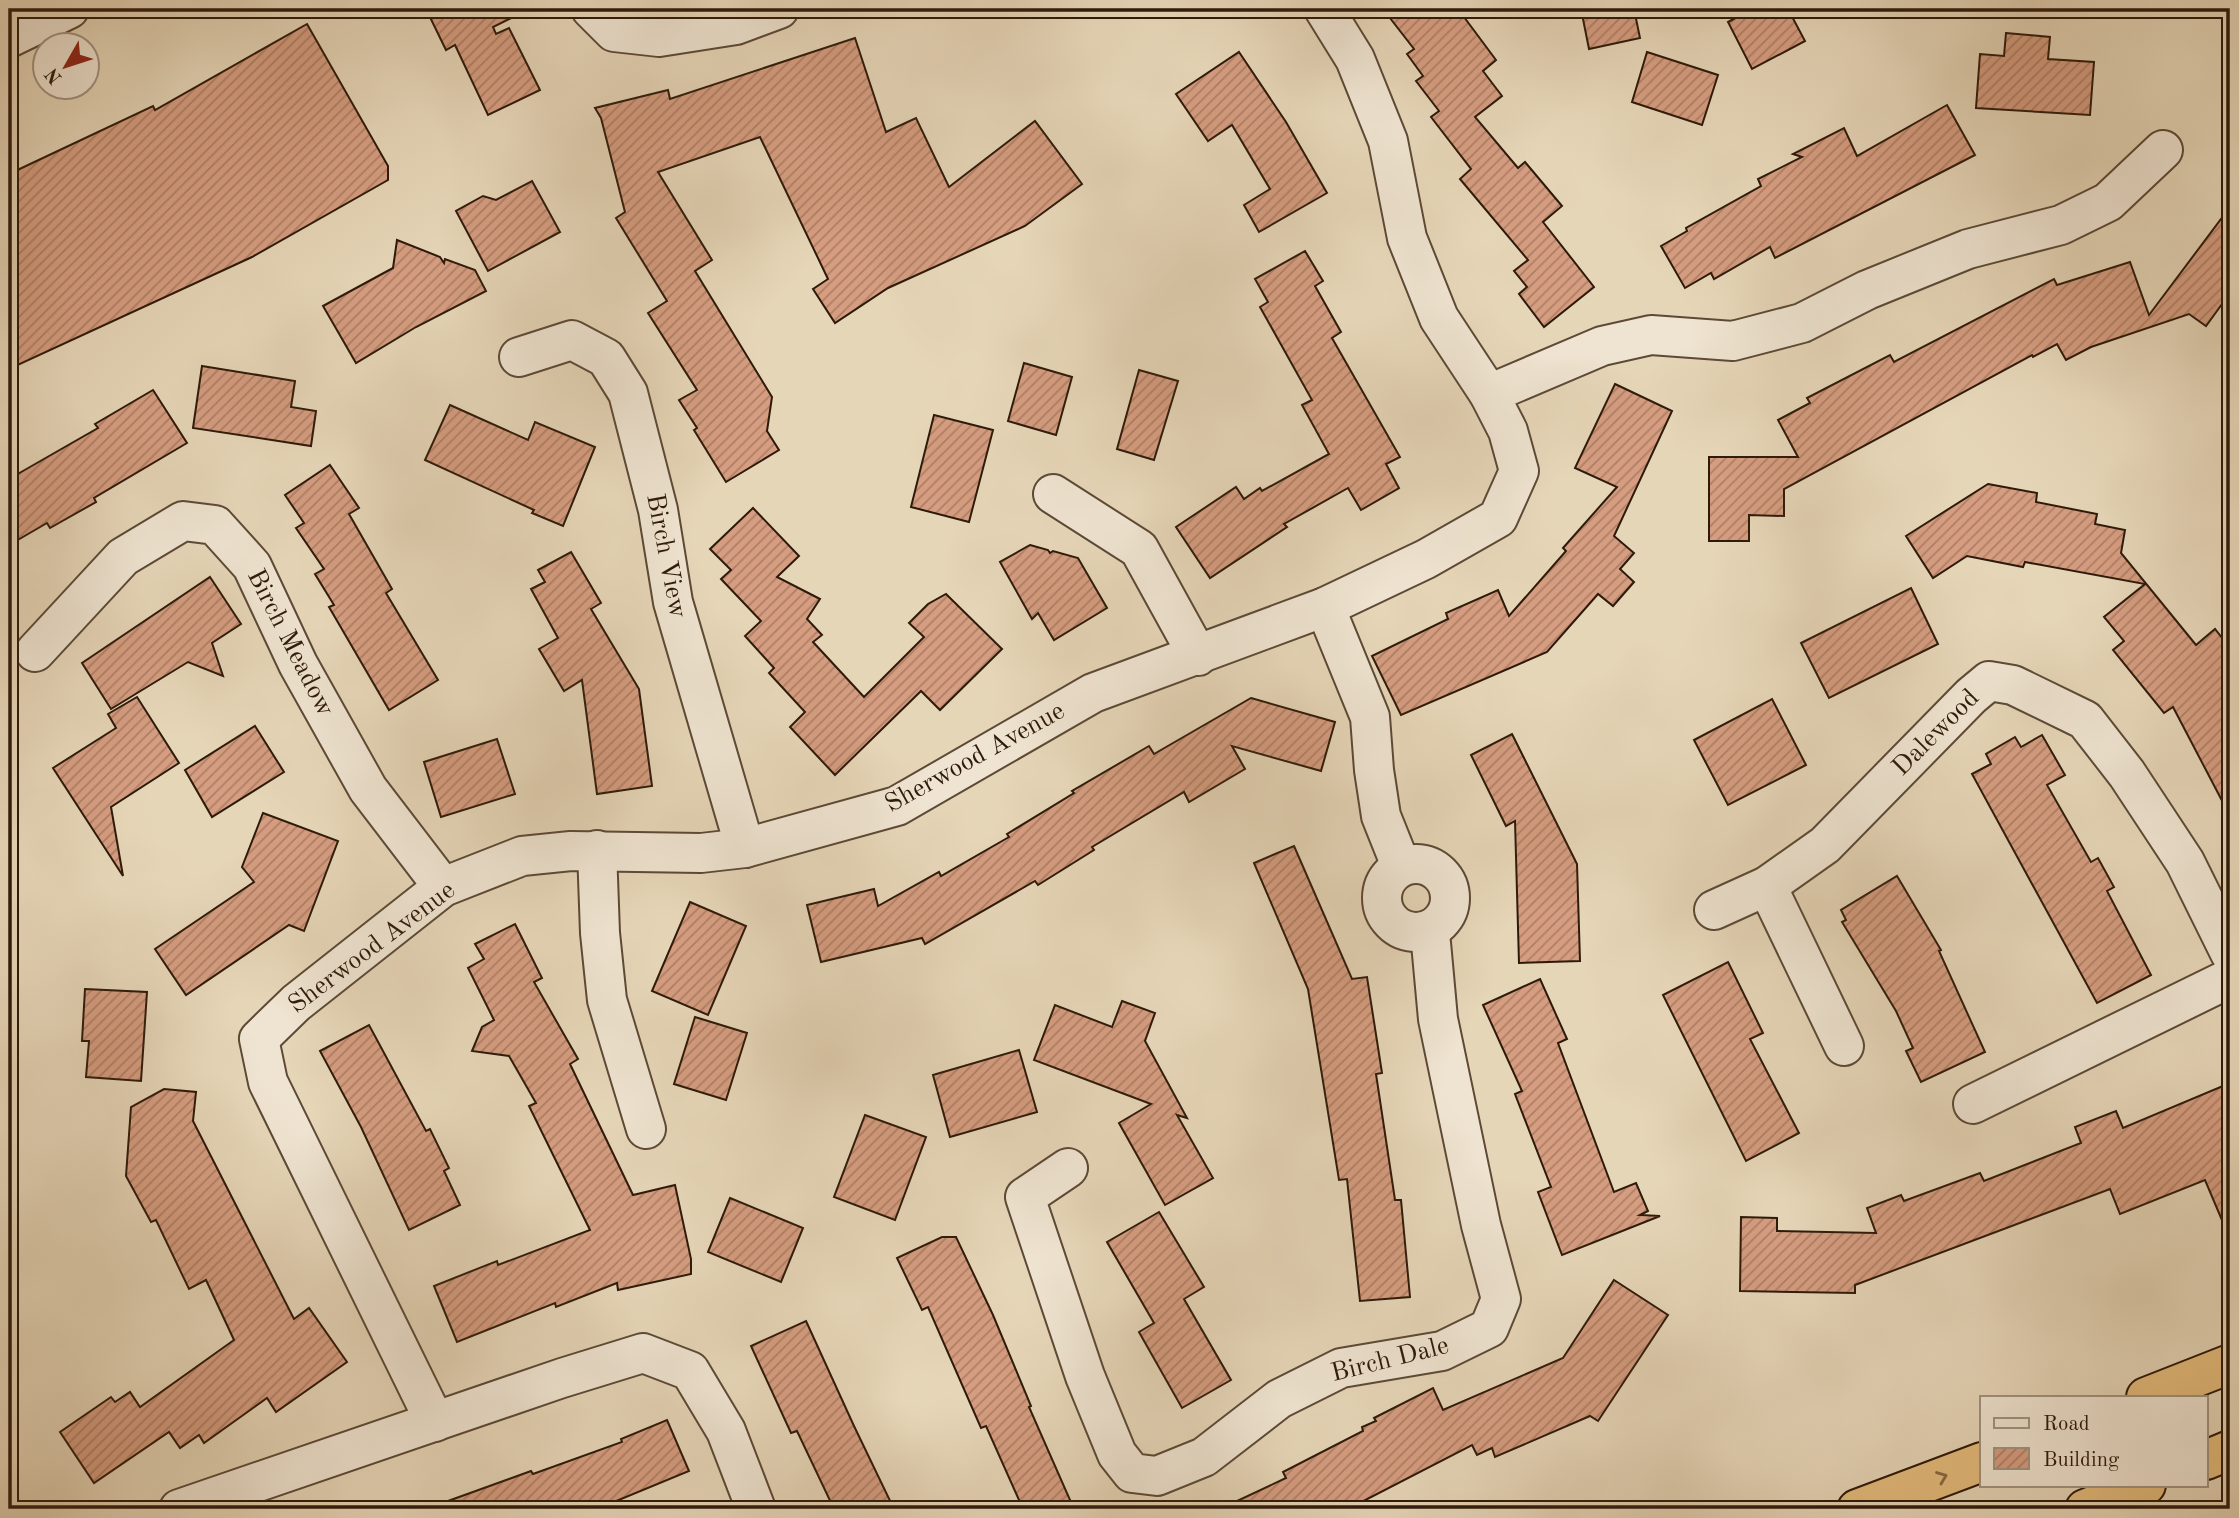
<svg xmlns="http://www.w3.org/2000/svg" width="2239" height="1518" viewBox="0 0 2239 1518" font-family="'Old Standard TT',serif">
<style>
.building{fill:url(#building-hatch);stroke:#2e1a0a;stroke-width:2}
.lines{fill:none;stroke-linecap:round;stroke-linejoin:round}
.minor-casing{stroke:#5c4936;stroke-width:42}
.highway-casing{stroke:#2e1a0a;stroke-width:42}
.minor{stroke:#efe4d1;stroke-width:38}
.highway{stroke:#e3bb7c;stroke-width:38}
.oneway{stroke:#886a43}
.labels{text-anchor:middle;dominant-baseline:central;stroke-width:7;stroke-linejoin:round;paint-order:stroke}
.street-label{font-size:26px;fill:#2e1a0a;stroke:#efe4d1}
</style>
<defs>
<pattern id="building-hatch" width="6" height="6" patternUnits="userSpaceOnUse" patternTransform="scale(1.75)"><rect width="6" height="6" fill="#d69d80"/><path d="M-1 1l2-2M0 6l6-6M5 7l2-2" fill="none" stroke="#ae7f67"/></pattern>
</defs>
<rect width="100%" height="100%" fill="#e6d6b8"/>
<filter id="stains"><feTurbulence type="fractalNoise" baseFrequency=".00286" numOctaves="4"/><feColorMatrix values="0 0 0 0 .2 0 0 0 0 .09 0 0 0 0 .02 0 0 0 .5 -.17"/></filter>
<radialGradient id="worn" r=".72"><stop offset=".6" stop-color="#630" stop-opacity="0"/><stop offset="1" stop-color="#630" stop-opacity=".3"/></radialGradient>
<g class="building">
<polygon points="426,9 530,9 493,27 496,34 509,28 540,90 488,115 455,45 446,50"/>
<polygon points="1383,9 1458,9 1496,60 1483,71 1502,96 1475,117 1518,168 1525,162 1562,206 1543,222 1594,287 1544,327 1519,294 1527,287 1514,271 1528,260 1460,179 1471,169 1431,117 1439,111 1416,81 1423,76 1407,54 1414,49"/>
<polygon points="1581,9 1634,9 1640,38 1589,49"/>
<polygon points="1752,9 1788,9 1805,41 1752,69 1728,22"/>
<polygon points="307,24 388,166 388,180 252,257 9,369 9,174 153,106 155,110"/>
<polygon points="2006,33 2050,37 2048,59 2094,62 2090,115 1976,108 1980,54 2004,56"/>
<polygon points="855,38 886,132 916,118 949,187 1035,121 1082,184 1025,226 888,288 835,323 813,289 828,279 760,137 658,172 712,260 695,271 772,397 767,431 779,450 726,482 694,430 697,428 679,400 697,390 648,313 667,301 616,218 625,212 601,118 595,108 668,90 670,99"/>
<polygon points="1239,52 1286,122 1327,193 1259,232 1244,205 1270,189 1232,125 1208,141 1176,94"/>
<polygon points="1647,52 1718,75 1702,125 1632,102"/>
<polygon points="1947,105 1975,155 1775,258 1770,247 1714,279 1711,273 1685,288 1661,246 1687,231 1686,228 1761,186 1758,179 1802,157 1793,154 1844,128 1857,156"/>
<polygon points="532,181 560,232 488,271 456,211 483,196 496,200"/>
<polygon points="2230,207 2230,293 2206,326 2189,314 2091,347 2066,360 2057,344 2033,357 2032,355 1784,489 1784,516 1749,515 1749,541 1709,541 1709,457 1798,457 1778,420 1810,403 1807,398 1890,355 1894,362 2054,279 2057,285 2130,262 2149,315"/>
<polygon points="397,240 440,257 444,263 445,259 475,270 486,291 416,327 356,363 323,306 393,268"/>
<polygon points="1305,251 1323,281 1315,286 1341,332 1332,338 1400,457 1386,464 1399,488 1361,510 1348,488 1284,524 1287,527 1210,578 1176,527 1236,487 1244,499 1260,488 1262,491 1329,454 1302,405 1312,400 1260,307 1268,302 1255,279"/>
<polygon points="1024,363 1072,377 1056,435 1008,421"/>
<polygon points="202,366 295,381 291,407 316,411 311,446 193,428"/>
<polygon points="1139,370 1178,381 1154,460 1117,449"/>
<polygon points="1615,384 1672,411 1614,536 1634,553 1620,569 1634,582 1613,606 1598,594 1547,652 1401,715 1372,656 1448,619 1446,613 1498,590 1509,616 1566,551 1563,548 1617,487 1575,468"/>
<polygon points="153,390 187,443 94,498 96,502 50,528 47,523 9,545 9,479 98,428 95,424"/>
<polygon points="450,405 528,440 535,422 595,447 563,526 532,513 534,510 425,460"/>
<polygon points="934,415 993,430 969,522 911,507"/>
<polygon points="330,465 359,508 349,514 392,589 386,593 438,680 389,710 329,607 334,605 315,574 324,569 296,528 304,523 285,495"/>
<polygon points="1988,484 2037,493 2036,502 2097,514 2095,524 2125,530 2121,553 2196,645 2215,629 2230,648 2230,816 2173,707 2164,713 2113,650 2124,641 2104,617 2145,584 2025,562 2023,567 1967,556 1933,578 1906,536"/>
<polygon points="753,508 799,556 777,577 820,599 807,619 822,635 813,642 864,697 924,637 909,623 928,604 946,594 1002,649 940,710 921,691 835,775 790,727 805,712 769,673 774,668 745,636 761,621 721,579 731,570 710,549"/>
<polygon points="1030,545 1048,550 1050,553 1053,551 1078,558 1107,608 1054,640 1038,613 1032,619 1000,562"/>
<polygon points="571,552 601,603 591,609 639,689 652,786 597,794 582,680 564,691 539,649 558,638 531,589 545,582 538,570"/>
<polygon points="210,577 241,624 212,643 223,676 188,662 111,709 82,663"/>
<polygon points="1911,588 1938,644 1829,698 1801,643"/>
<polygon points="137,697 179,763 111,807 123,876 53,768 116,728 108,714"/>
<polygon points="1251,698 1335,722 1321,771 1232,746 1245,769 1189,802 1184,792 1092,847 1094,850 1038,885 1035,881 925,944 922,938 821,962 807,905 874,889 878,906 939,872 941,876 1009,837 1007,834 1074,793 1072,791 1149,746 1154,754"/>
<polygon points="1772,699 1806,765 1728,805 1694,740"/>
<polygon points="255,726 284,772 212,817 185,770"/>
<polygon points="1512,734 1577,864 1580,961 1519,963 1515,821 1506,826 1471,755"/>
<polygon points="2042,735 2065,775 2047,785 2091,862 2098,858 2114,887 2107,891 2151,975 2097,1003 1972,774 1991,764 1986,754 2015,737 2021,747"/>
<polygon points="497,739 515,794 441,817 424,762"/>
<polygon points="263,813 338,841 304,931 289,925 186,995 155,949 254,882 242,867"/>
<polygon points="1294,846 1352,979 1367,977 1382,1073 1376,1074 1395,1200 1401,1200 1410,1297 1360,1301 1347,1179 1339,1180 1308,989 1254,863"/>
<polygon points="1897,876 1941,950 1939,951 1985,1052 1921,1082 1906,1051 1913,1048 1896,1011 1842,922 1846,920 1841,910"/>
<polygon points="690,902 746,926 708,1015 652,991"/>
<polygon points="515,924 542,978 534,982 578,1059 570,1064 633,1195 675,1185 691,1259 691,1274 618,1290 617,1283 556,1307 555,1303 457,1342 434,1286 497,1261 498,1265 590,1230 529,1106 536,1103 509,1056 472,1051 482,1027 494,1020 468,968 484,959 475,944"/>
<polygon points="1728,962 1763,1033 1750,1039 1799,1133 1746,1161 1663,995"/>
<polygon points="1540,979 1567,1039 1558,1043 1614,1192 1636,1183 1648,1211 1640,1215 1660,1216 1562,1255 1538,1192 1551,1187 1515,1094 1522,1091 1483,1005"/>
<polygon points="85,989 147,992 141,1081 86,1077 89,1041 82,1041"/>
<polygon points="1122,1001 1155,1013 1145,1041 1187,1118 1177,1115 1213,1178 1165,1205 1119,1123 1151,1104 1034,1060 1055,1005 1112,1027"/>
<polygon points="695,1017 747,1033 726,1100 674,1084"/>
<polygon points="369,1025 426,1131 430,1129 449,1168 444,1171 460,1205 409,1230 361,1127 320,1051"/>
<polygon points="1019,1050 1037,1112 950,1137 933,1075"/>
<polygon points="2230,1083 2230,1239 2205,1180 2120,1214 2110,1189 1855,1285 1855,1293 1740,1291 1741,1217 1777,1218 1777,1231 1876,1233 1867,1208 1901,1195 1904,1201 1980,1173 1984,1181 2081,1143 2075,1127 2116,1111 2123,1128"/>
<polygon points="164,1089 196,1092 193,1121 294,1319 309,1308 347,1362 276,1412 267,1398 204,1443 199,1435 180,1448 169,1432 94,1483 60,1432 111,1397 115,1402 130,1392 140,1407 234,1340 206,1280 189,1289 156,1220 151,1222 126,1176 131,1107"/>
<polygon points="865,1115 926,1137 895,1220 834,1197"/>
<polygon points="730,1198 803,1228 781,1282 708,1252"/>
<polygon points="1159,1212 1204,1287 1184,1299 1231,1380 1182,1408 1139,1332 1154,1323 1107,1242"/>
<polygon points="942,1237 956,1237 993,1315 1031,1406 1029,1407 1074,1509 1023,1509 986,1426 981,1428 928,1307 922,1310 897,1258"/>
<polygon points="1614,1280 1668,1315 1598,1421 1590,1416 1495,1457 1492,1448 1477,1455 1472,1445 1348,1509 1220,1509 1286,1478 1283,1472 1363,1431 1362,1427 1376,1421 1374,1418 1433,1388 1443,1410 1563,1358"/>
<polygon points="806,1321 854,1426 894,1509 834,1509 797,1431 791,1433 751,1346"/>
<polygon points="667,1420 689,1471 597,1509 438,1509 437,1505 531,1471 533,1474 622,1442 621,1439"/>
</g>
<g class="lines">
<defs>
<g id="minor">
<polyline points="591,9 614,32 659,37 736,25 779,9"/>
<polyline points="9,38 69,9"/>
<polyline points="519,357 572,340 606,358 628,393 658,510 673,602 745,848"/>
<polyline points="1489,394 1602,346 1651,335 1733,341 1802,323 1867,290 1968,249 2061,225 2108,202 2163,150"/>
<polyline points="1053,494 1139,549 1198,656"/>
<polyline points="1325,607 1370,717 1374,770 1381,816 1401,866"/>
<polyline points="35,652 123,557 183,521 215,525 252,566 298,664 368,789 443,887"/>
<polyline points="597,850 600,933 607,1000 646,1129"/>
<circle cx="1416" cy="898" r="34"/>
<polyline points="1767,886 1844,1046"/>
<polyline points="1714,910 1767,886 1825,845 1971,696 1989,681 2013,685 2085,720 2127,774 2185,862 2230,953"/>
<polyline points="1973,1104 2230,978"/>
<polyline points="1068,1168 1025,1197 1085,1376 1117,1454 1132,1473 1157,1476 1204,1457 1279,1399 1341,1368 1442,1351 1489,1328 1501,1299 1481,1225 1438,1019 1431,943 1426,931"/>
<polyline points="435,1422 268,1082 259,1039 296,1003 443,887 522,856 571,851 701,853 745,848 897,806 1093,693 1325,607 1426,559 1498,518 1519,471 1508,431 1489,394 1439,318 1407,238 1388,141 1355,59 1324,9"/>
<polyline points="179,1509 562,1378 643,1353 690,1371 726,1431 756,1509"/>
</g>
<g id="highway">
<polyline points="2146,1397 2230,1364"/>
<polyline points="2206,1460 2230,1450"/>
<polyline points="1857,1509 1982,1462"/>
<polyline points="2085,1509 2146,1485"/>
</g>
</defs>
<use href="#minor" class="minor-casing"/>
<use href="#highway" class="highway-casing"/>
<use href="#minor" class="minor"/>
<use href="#highway" class="highway"/>
</g>
<defs><path id="oneway-chevron" d="M-2-3.5L2.5 0L-2 3.5" fill="none" stroke-width="1.6" stroke-linecap="round" stroke-linejoin="round" transform="scale(1.75)"/></defs>
<use class="oneway" href="#oneway-chevron" transform="translate(1942 1477) rotate(-21)"/>
<g class="labels">
<g class="street-label">
<text transform="translate(666 556) rotate(79)">Birch View</text>
<text transform="translate(290 643) rotate(63)">Birch Meadow</text>
<text transform="translate(1936 733) rotate(-45)">Dalewood</text>
<text transform="translate(975 758) rotate(-29)">Sherwood Avenue</text>
<text transform="translate(372 948) rotate(-37)">Sherwood Avenue</text>
<text transform="translate(1390 1360) rotate(-14)">Birch Dale</text>
</g>
</g>
<rect width="2239" height="1518" fill="none" stroke="#e6d6b8" stroke-width="35"/>
<rect x="10" y="10" width="2218" height="1497" fill="none" stroke="#2e1a0a" stroke-width="3.5"/>
<rect x="18" y="18" width="2204" height="1483" fill="none" stroke="#2e1a0a" stroke-width="2"/>
<rect x="1980" y="1396" width="228" height="91" fill="#efe4d1" stroke="#a29381" stroke-width="2"/>
<rect x="1994" y="1418" width="35" height="10" fill="#efe4d1" stroke="#a29381" stroke-width="2"/>
<text x="2043" y="1430" font-size="21" fill="#2e1a0a">Road</text>
<rect x="1994" y="1448" width="35" height="21" fill="url(#building-hatch)" stroke="#a29381" stroke-width="2"/>
<text x="2043" y="1466" font-size="21" fill="#2e1a0a">Building</text>
<g transform="translate(66 66) rotate(231)"><circle r="33" fill="#efe4d1" stroke="#a29381" stroke-width="2"/>
<path d="M0-5L12 26L0 18L-12 26Z" fill="#8f2418"/>
<text y="-10" font-size="19" font-weight="bold" text-anchor="middle" fill="#2e1a0a">N</text>
</g>
<rect width="100%" height="100%" filter="url(#stains)"/>
<rect width="100%" height="100%" fill="url(#worn)"/>
</svg>
